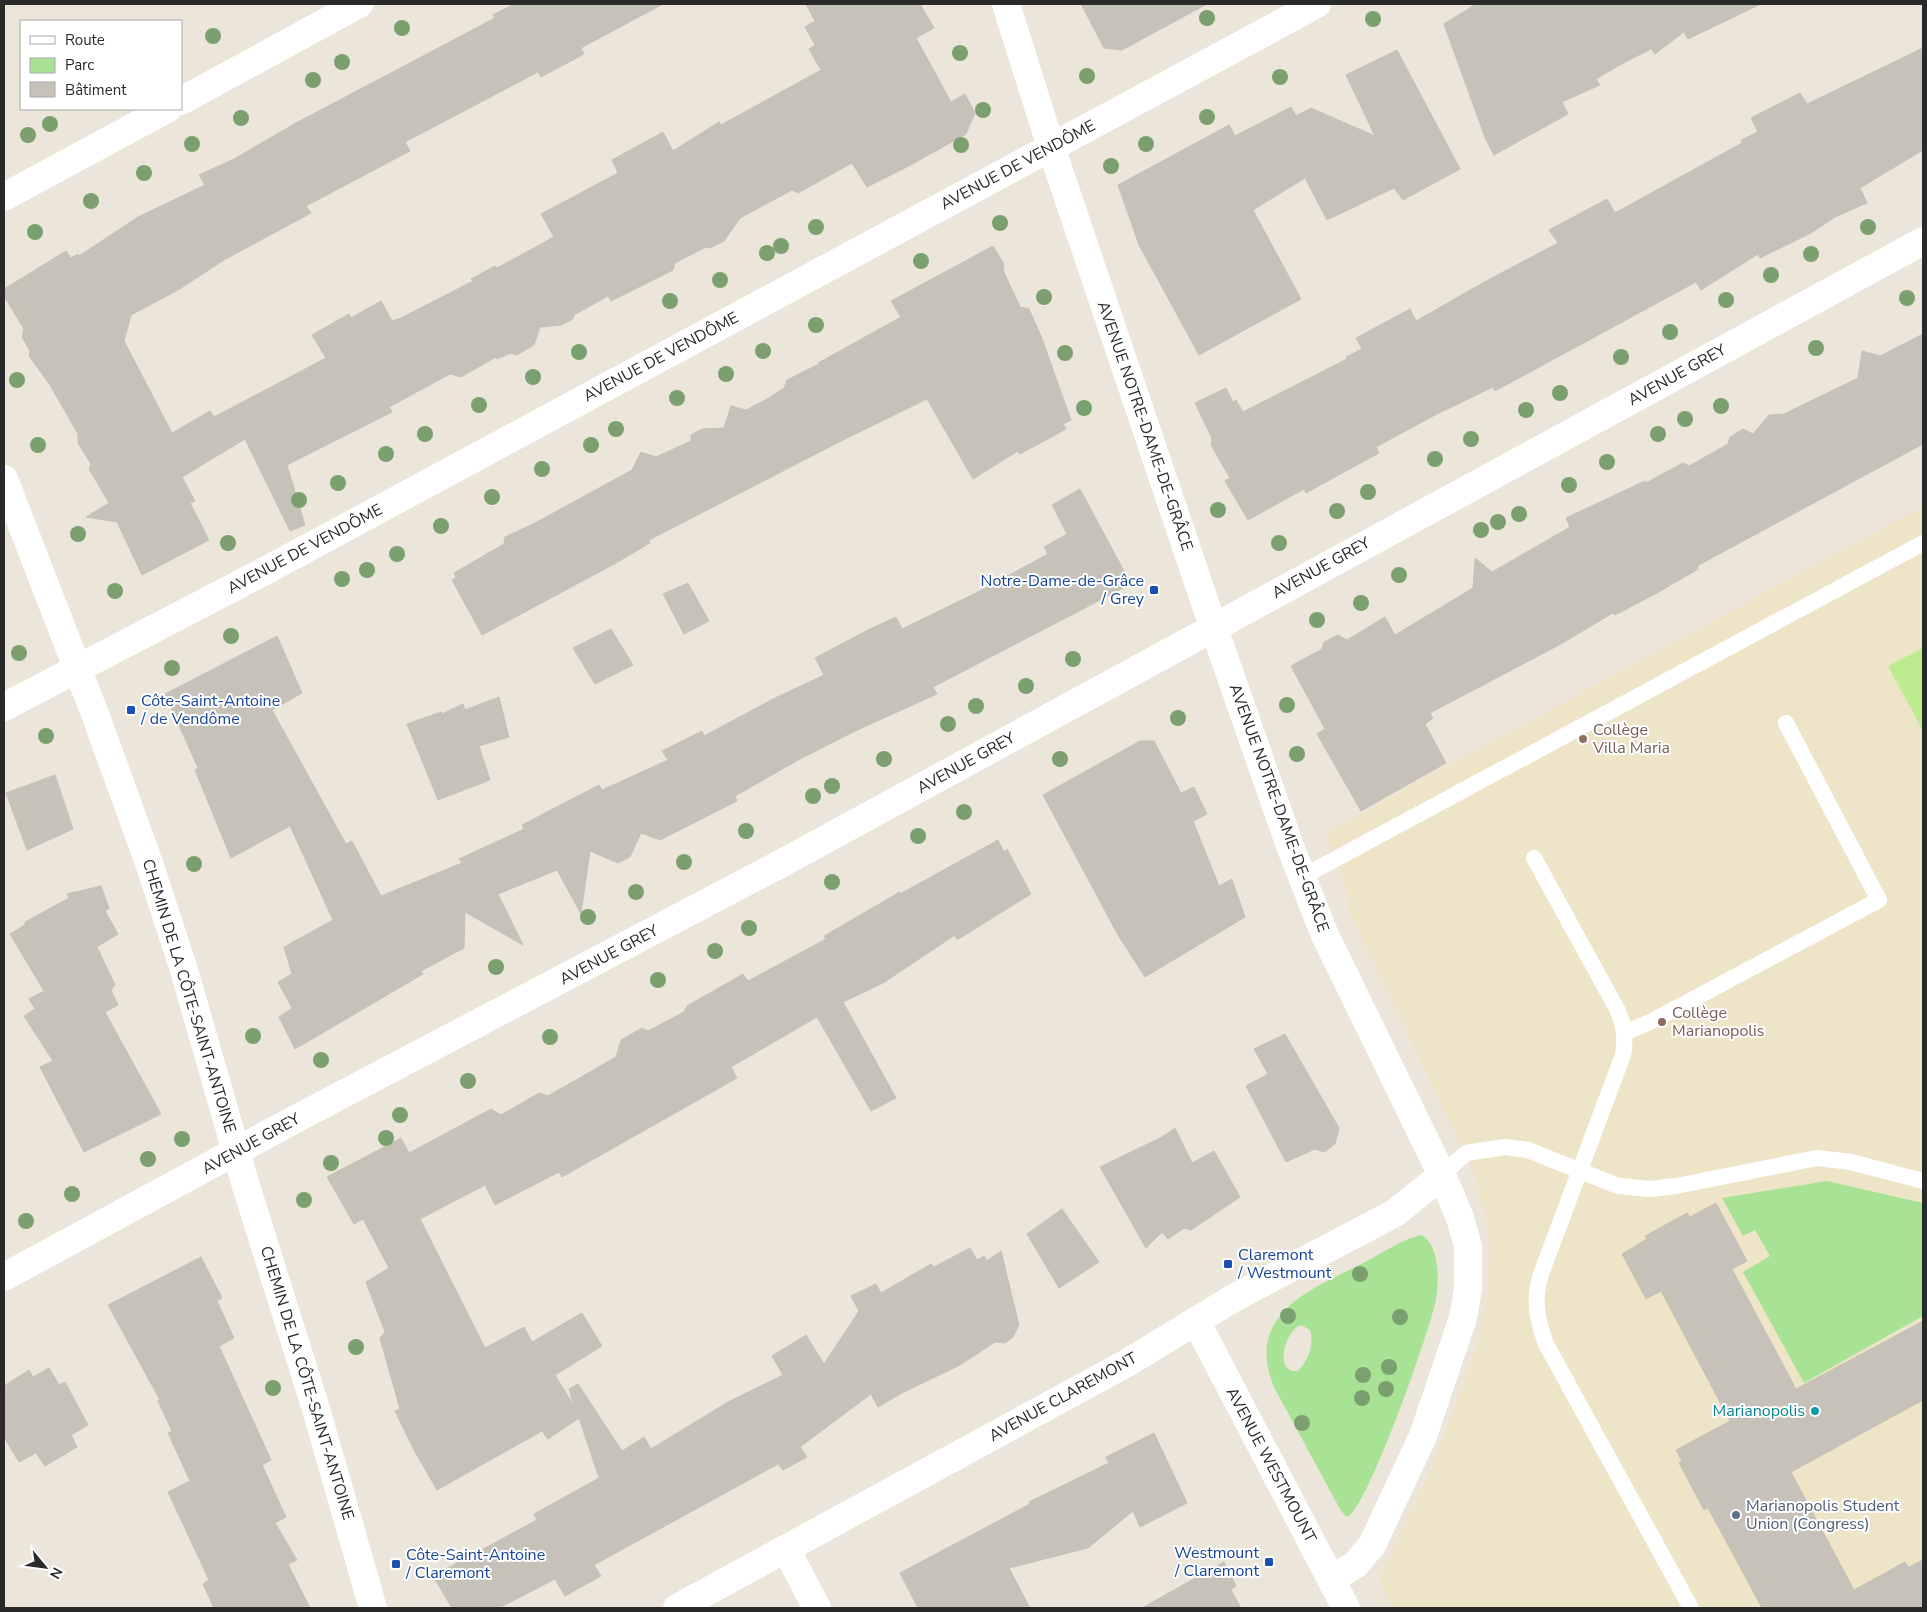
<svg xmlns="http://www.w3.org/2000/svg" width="1927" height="1612" viewBox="0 0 1927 1612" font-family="'Nunito Sans',sans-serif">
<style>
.education{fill:#eee5c9}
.green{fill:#a8e395;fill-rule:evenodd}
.pitch{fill:#bceb90}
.building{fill:#c6c2ba;stroke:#c6c2b4}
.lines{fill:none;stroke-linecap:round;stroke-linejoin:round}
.lane{stroke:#fff;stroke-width:16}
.street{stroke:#fff;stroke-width:28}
.tree{fill:#7c9f6f}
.transit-dot{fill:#1a4fb4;stroke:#fff;stroke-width:2}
.education-dot{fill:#8d6e63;stroke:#fff;stroke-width:2}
.culture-dot{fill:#0f9aa8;stroke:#fff;stroke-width:2}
.service-dot{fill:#5c6f8a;stroke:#fff;stroke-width:2}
.labels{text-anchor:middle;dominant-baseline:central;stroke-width:4;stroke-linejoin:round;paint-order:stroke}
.street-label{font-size:16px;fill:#292929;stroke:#fff}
.transit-label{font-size:16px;fill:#164399;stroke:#fff;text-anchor:start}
.education-label{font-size:16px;fill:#785e54;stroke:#fff;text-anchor:start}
.culture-label{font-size:16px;fill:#0d838f;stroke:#fff;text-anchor:end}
.service-label{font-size:16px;fill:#4e5e75;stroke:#fff;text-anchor:start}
</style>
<rect width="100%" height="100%" fill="#ebe5da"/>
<polygon class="education" points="1923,506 1923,1608 1392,1608 1379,1579 1432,1468 1475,1351 1486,1302 1490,1251 1487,1225 1474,1173 1348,909 1349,897 1325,833"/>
<g class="green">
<polygon points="1827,1181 1923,1203 1923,1316 1804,1383 1743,1272 1770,1256 1755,1230 1743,1236 1722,1198"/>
<path d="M1421 1235C1440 1244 1439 1282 1436 1299 1431 1328 1367 1510 1347 1517L1341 1511 1274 1387C1244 1314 1310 1290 1363 1263 1381 1254 1402 1239 1421 1235ZM1301 1325 1310 1330C1315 1343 1308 1361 1298 1371 1273 1374 1285 1330 1301 1325Z"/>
</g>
<polygon class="pitch" points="1923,648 1923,731 1888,666"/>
<g class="building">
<polygon points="514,4 663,4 581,48 584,54 541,77 538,72 405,142 410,151 306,206 311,213 224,260 178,290 131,315 124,341 172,433 210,411 214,417 326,358 312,335 349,314 351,318 381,301 392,321 401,318 473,281 471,279 495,266 497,268 554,237 541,214 618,173 612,160 663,132 673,151 719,122 721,125 821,70 809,49 815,45 805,27 815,21 806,4 920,4 934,28 916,38 951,102 965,94 975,113 966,134 905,168 867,187 852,163 798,193 792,190 740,218 724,241 710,248 706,247 675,263 673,270 611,301 608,296 574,315 573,319 561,325 540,327 534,345 517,355 511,353 497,359 496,357 461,377 450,374 389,407 392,412 287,465 305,525 290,531 245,439 182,477 195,501 190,503 209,540 142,575 117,522 86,517 109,503 89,469 91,464 78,443 78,434 50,385 29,356 30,351 22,337 24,329 4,296 4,289 66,251 71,258 78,254 79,256 138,217 205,185 199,175 234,159 296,123 495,18 493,15"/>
<polygon points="1081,4 1207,4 1122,50 1104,48"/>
<polygon points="1476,4 1761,4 1688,39 1684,32 1655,54 1651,49 1625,62 1596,79 1600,85 1562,102 1568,114 1494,155 1486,140 1444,24"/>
<polygon points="1923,48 1923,150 1860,188 1867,203 1835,217 1811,233 1760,258 1758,254 1701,290 1696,282 1495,391 1493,387 1435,415 1376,447 1379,453 1306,493 1304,489 1248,520 1225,481 1230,478 1211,445 1212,438 1195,403 1226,388 1233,402 1236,400 1243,412 1347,359 1346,357 1362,349 1356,338 1410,309 1416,321 1488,280 1558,243 1549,230 1607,199 1615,213 1742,143 1741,140 1758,132 1751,118 1800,93 1807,104"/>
<polygon points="1397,50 1460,169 1403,200 1394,188 1327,220 1305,178 1253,210 1301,299 1199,355 1139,245 1118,185 1229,125 1235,136 1291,107 1296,116 1311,108 1375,136 1346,75"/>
<polygon points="993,246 1004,264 1003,270 1020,307 1029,309 1041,336 1071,420 1063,424 1066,429 1020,454 1018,451 973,479 927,399 841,441 649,540 650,543 616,563 482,635 452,580 456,577 454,573 504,544 505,537 535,523 632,470 641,452 656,457 691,441 691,435 702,429 724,428 731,406 746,410 769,398 784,388 787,380 819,364 818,363 901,317 891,301"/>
<polygon points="1923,334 1923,444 1697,566 1698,569 1657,593 1615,615 1613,613 1559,645 1430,713 1433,718 1425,724 1446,763 1361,811 1317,734 1325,729 1291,666 1322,649 1324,642 1338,635 1347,640 1385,617 1395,635 1473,588 1475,558 1492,572 1570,527 1566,518 1645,481 1646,483 1683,463 1689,466 1728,444 1730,437 1743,429 1753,434 1769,415 1784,414 1858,378 1862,351 1880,356"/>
<polygon points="1080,489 1131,584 933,687 937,694 853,732 800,759 735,796 737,801 660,840 641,833 630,857 618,863 590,851 581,914 557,870 498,894 523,945 465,912 464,948 421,971 423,974 295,1049 279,1017 292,1008 278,982 292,974 284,947 333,920 290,826 231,858 195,770 198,768 165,694 277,636 302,693 272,710 346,844 352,841 381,896 462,863 459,859 524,829 522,825 599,785 602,790 668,760 662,751 702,731 704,736 775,698 824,675 815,658 868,630 896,617 902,629 978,592 1048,554 1044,547 1067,534 1052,505"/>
<polygon points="688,583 709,621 684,634 663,594"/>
<polygon points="611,629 633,665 595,684 573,648"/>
<polygon points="499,697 509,737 479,746 490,780 438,800 407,724 441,712 442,714 463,704 465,710"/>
<polygon points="1140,741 1154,741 1181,793 1194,787 1207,814 1193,821 1219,886 1232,879 1245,917 1145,977 1118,935 1043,795"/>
<polygon points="55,775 73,829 27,850 6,793"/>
<polygon points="998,840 1004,852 1007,849 1031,894 957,940 955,935 883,983 843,1002 896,1098 871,1111 817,1017 731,1067 737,1078 562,1177 559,1172 495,1205 485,1185 420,1219 485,1348 524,1327 532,1342 582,1313 602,1346 555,1375 574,1406 569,1389 578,1384 622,1451 644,1437 651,1449 728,1402 783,1375 772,1356 806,1335 824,1364 859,1311 851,1296 876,1284 881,1293 931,1264 934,1267 970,1248 977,1260 984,1256 987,1261 1001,1251 1019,1325 1013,1337 1005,1343 995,1342 960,1365 902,1393 878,1407 871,1394 800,1447 807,1457 783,1470 778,1464 594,1565 601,1576 565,1596 555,1579 499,1608 452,1608 433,1576 537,1520 534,1514 599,1478 579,1418 548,1439 542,1431 437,1490 414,1450 395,1411 400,1409 380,1338 385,1332 366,1282 389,1268 363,1219 354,1224 327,1177 401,1138 409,1153 491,1109 501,1115 539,1093 548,1096 616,1057 621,1040 642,1028 648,1031 684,1012 687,1006 743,974 748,981 826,939 824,936 900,892 900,894"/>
<polygon points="101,886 109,908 105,911 118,934 97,947 115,985 111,990 118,1005 105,1012 161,1114 84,1152 40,1067 53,1061 24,1016 35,1009 29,999 44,991 10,934 25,925 25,922 69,898 67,894"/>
<polygon points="1285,1034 1339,1128 1335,1144 1324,1152 1315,1149 1286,1162 1246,1086 1268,1074 1254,1049"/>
<polygon points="1175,1128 1192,1163 1214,1151 1240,1197 1191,1230 1184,1228 1168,1239 1162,1232 1146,1248 1100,1167 1162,1137"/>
<polygon points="1716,1203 1747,1261 1732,1269 1796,1389 1923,1321 1923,1400 1791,1472 1854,1590 1905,1562 1909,1567 1923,1560 1923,1608 1762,1608 1708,1508 1704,1510 1679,1463 1682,1461 1676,1450 1730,1421 1661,1291 1646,1299 1622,1254 1647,1239 1645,1236 1687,1213 1690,1217"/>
<polygon points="1062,1209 1099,1262 1059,1288 1027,1234"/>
<polygon points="201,1257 222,1298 217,1301 234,1338 219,1346 271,1460 262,1465 286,1517 275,1523 297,1560 288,1564 310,1608 214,1608 203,1584 209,1580 168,1492 190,1481 168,1433 172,1431 158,1401 160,1400 108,1305"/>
<polygon points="49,1368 59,1385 65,1382 88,1425 71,1435 77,1447 45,1466 36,1453 19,1462 4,1437 4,1386 29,1370 33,1377"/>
<polygon points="1154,1433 1187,1503 1140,1527 1133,1511 1088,1548 1009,1568 1030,1608 918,1608 900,1573 1030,1504 1029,1502 1109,1463 1106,1457"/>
<polygon points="1224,1562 1236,1586 1231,1590 1241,1608 1142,1608"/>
</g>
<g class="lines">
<g class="lane">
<path d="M1534 858 1617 1009C1624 1024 1626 1039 1623 1055L1541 1274C1533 1300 1537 1319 1546 1344L1691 1608"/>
<polyline points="1302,877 1923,543"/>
<polyline points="1624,1033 1652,1021 1879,900 1786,723"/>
<polyline points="1442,1175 1466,1153 1505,1147 1528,1150 1618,1186 1650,1189 1676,1186 1817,1158 1851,1162 1923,1181"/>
</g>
<g class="street">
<polyline points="1006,4 1051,147 1202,594 1290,846 1324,933 1442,1175 1460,1218 1468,1246 1468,1289 1463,1318 1423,1436 1372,1545 1355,1565 1331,1579"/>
<polyline points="181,101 359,4"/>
<polyline points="4,197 167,109"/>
<polyline points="4,479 95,714 148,860 184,970 246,1186 316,1409 373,1608"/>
<polyline points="4,707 263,572 1317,4"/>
<polyline points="4,1277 290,1122 784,862 1923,241"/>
<polyline points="1196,1321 1346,1608"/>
<polyline points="786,1549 817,1608"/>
<polyline points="677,1608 1127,1363 1232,1299 1395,1213 1442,1175"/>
</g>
</g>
<g class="tree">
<circle cx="1207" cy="18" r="8"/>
<circle cx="1373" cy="19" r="8"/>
<circle cx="402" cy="28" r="8"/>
<circle cx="213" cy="36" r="8"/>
<circle cx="960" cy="53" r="8"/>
<circle cx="342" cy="62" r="8"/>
<circle cx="1087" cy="76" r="8"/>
<circle cx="1280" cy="77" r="8"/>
<circle cx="313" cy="80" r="8"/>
<circle cx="983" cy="110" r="8"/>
<circle cx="1207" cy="117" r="8"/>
<circle cx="241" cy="118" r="8"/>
<circle cx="50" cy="124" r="8"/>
<circle cx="28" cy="135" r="8"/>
<circle cx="192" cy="144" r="8"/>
<circle cx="1146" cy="144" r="8"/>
<circle cx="961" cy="145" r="8"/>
<circle cx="1111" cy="166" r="8"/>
<circle cx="144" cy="173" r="8"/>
<circle cx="91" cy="201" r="8"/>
<circle cx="1000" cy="223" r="8"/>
<circle cx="816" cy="227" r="8"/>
<circle cx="1868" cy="227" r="8"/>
<circle cx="35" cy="232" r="8"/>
<circle cx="781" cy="246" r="8"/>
<circle cx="767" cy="253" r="8"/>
<circle cx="1811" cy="254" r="8"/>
<circle cx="921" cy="261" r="8"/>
<circle cx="1771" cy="275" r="8"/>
<circle cx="720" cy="280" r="8"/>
<circle cx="1044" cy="297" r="8"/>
<circle cx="1907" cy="298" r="8"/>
<circle cx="1726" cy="300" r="8"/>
<circle cx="670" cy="301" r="8"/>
<circle cx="816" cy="325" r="8"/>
<circle cx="1670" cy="332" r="8"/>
<circle cx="1816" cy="348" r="8"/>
<circle cx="763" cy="351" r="8"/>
<circle cx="579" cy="352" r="8"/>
<circle cx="1065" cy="353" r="8"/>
<circle cx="1621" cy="357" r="8"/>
<circle cx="726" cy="374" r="8"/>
<circle cx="533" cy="377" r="8"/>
<circle cx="17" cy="380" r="8"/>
<circle cx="1560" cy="393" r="8"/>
<circle cx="677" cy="398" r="8"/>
<circle cx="479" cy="405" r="8"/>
<circle cx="1721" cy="406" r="8"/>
<circle cx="1084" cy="408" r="8"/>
<circle cx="1526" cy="410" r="8"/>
<circle cx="1685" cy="419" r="8"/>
<circle cx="616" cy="429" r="8"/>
<circle cx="425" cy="434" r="8"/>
<circle cx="1658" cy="434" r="8"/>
<circle cx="1471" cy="439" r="8"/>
<circle cx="38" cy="445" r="8"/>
<circle cx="591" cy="445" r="8"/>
<circle cx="386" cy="454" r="8"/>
<circle cx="1435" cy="459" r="8"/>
<circle cx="1607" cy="462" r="8"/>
<circle cx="542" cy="469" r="8"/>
<circle cx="338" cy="483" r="8"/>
<circle cx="1569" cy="485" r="8"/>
<circle cx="1368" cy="492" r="8"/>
<circle cx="492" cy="497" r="8"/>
<circle cx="299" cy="500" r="8"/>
<circle cx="1218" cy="510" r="8"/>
<circle cx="1337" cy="511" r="8"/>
<circle cx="1519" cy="514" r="8"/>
<circle cx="1498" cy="522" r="8"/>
<circle cx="441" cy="526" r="8"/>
<circle cx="1481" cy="530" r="8"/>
<circle cx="78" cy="534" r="8"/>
<circle cx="228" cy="543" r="8"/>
<circle cx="1279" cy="543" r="8"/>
<circle cx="397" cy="554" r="8"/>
<circle cx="367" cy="570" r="8"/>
<circle cx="1399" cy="575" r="8"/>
<circle cx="342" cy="579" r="8"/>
<circle cx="115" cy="591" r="8"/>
<circle cx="1361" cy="603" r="8"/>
<circle cx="1317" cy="620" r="8"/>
<circle cx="231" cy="636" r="8"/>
<circle cx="19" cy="653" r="8"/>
<circle cx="1073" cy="659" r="8"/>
<circle cx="172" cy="668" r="8"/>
<circle cx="1026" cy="686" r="8"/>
<circle cx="1287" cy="705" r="8"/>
<circle cx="976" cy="706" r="8"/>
<circle cx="1178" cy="718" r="8"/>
<circle cx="948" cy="724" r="8"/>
<circle cx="46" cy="736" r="8"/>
<circle cx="1297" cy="754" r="8"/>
<circle cx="884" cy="759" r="8"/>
<circle cx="1060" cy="759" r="8"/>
<circle cx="832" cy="786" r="8"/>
<circle cx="813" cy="796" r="8"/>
<circle cx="964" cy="812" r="8"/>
<circle cx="746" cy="831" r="8"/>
<circle cx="918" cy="836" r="8"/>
<circle cx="684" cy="862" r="8"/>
<circle cx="194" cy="864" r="8"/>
<circle cx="832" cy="882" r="8"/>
<circle cx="636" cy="892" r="8"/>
<circle cx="588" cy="917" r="8"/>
<circle cx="749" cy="928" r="8"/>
<circle cx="715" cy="951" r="8"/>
<circle cx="496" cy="967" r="8"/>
<circle cx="658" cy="980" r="8"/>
<circle cx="253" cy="1036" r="8"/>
<circle cx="550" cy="1037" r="8"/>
<circle cx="321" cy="1060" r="8"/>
<circle cx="468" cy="1081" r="8"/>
<circle cx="400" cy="1115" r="8"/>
<circle cx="386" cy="1138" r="8"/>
<circle cx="182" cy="1139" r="8"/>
<circle cx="148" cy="1159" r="8"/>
<circle cx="331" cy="1163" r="8"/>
<circle cx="72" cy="1194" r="8"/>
<circle cx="304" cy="1200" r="8"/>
<circle cx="26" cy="1221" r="8"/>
<circle cx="1360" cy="1274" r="8"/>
<circle cx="1288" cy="1316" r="8"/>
<circle cx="1400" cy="1317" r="8"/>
<circle cx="356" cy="1347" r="8"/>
<circle cx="1389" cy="1367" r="8"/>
<circle cx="1363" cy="1375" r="8"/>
<circle cx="273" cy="1388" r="8"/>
<circle cx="1386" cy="1389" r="8"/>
<circle cx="1362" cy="1398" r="8"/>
<circle cx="1302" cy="1423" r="8"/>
</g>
<g class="transit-dot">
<rect x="1149" y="585" width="10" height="10" rx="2.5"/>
<rect x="126" y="705" width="10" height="10" rx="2.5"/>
<rect x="1223" y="1259" width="10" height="10" rx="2.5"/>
<rect x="1264" y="1557" width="10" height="10" rx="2.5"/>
<rect x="391" y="1559" width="10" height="10" rx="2.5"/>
</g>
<g class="education-dot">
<circle cx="1583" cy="739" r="5"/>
<circle cx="1662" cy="1022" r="5"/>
</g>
<circle class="culture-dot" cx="1815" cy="1411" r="5"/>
<circle class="service-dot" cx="1736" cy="1515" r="5"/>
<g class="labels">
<g class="street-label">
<text transform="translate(1018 165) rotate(-28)">AVENUE DE VENDÔME</text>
<text transform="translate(661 357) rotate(-28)">AVENUE DE VENDÔME</text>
<text transform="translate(1677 375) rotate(-29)">AVENUE GREY</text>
<text transform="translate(1145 426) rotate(71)">AVENUE NOTRE-DAME-DE-GRÂCE</text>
<text transform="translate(305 549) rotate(-28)">AVENUE DE VENDÔME</text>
<text transform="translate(1321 568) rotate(-29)">AVENUE GREY</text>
<text transform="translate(966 763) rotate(-29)">AVENUE GREY</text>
<text transform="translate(1279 808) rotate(70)">AVENUE NOTRE-DAME-DE-GRÂCE</text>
<text transform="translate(609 955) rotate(-28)">AVENUE GREY</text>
<text transform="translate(189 996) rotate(73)">CHEMIN DE LA CÔTE-SAINT-ANTOINE</text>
<text transform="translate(251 1144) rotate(-29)">AVENUE GREY</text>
<text transform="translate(307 1383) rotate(73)">CHEMIN DE LA CÔTE-SAINT-ANTOINE</text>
<text transform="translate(1063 1397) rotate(-29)">AVENUE CLAREMONT</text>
<text transform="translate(1271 1465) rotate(62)">AVENUE WESTMOUNT</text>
</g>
<g class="transit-label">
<text x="1144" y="581" text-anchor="end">Notre-Dame-de-Grâce<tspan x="1144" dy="18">/ Grey</tspan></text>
<text x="141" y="701">Côte-Saint-Antoine<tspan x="141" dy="18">/ de Vendôme</tspan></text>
<text x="1238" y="1255">Claremont<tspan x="1238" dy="18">/ Westmount</tspan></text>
<text x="1259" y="1553" text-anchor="end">Westmount<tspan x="1259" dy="18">/ Claremont</tspan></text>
<text x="406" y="1555">Côte-Saint-Antoine<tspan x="406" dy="18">/ Claremont</tspan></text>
</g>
<g class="education-label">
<text x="1593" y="730">Collège<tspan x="1593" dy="18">Villa Maria</tspan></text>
<text x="1672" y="1013">Collège<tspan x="1672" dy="18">Marianopolis</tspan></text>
</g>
<g class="culture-label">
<text x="1805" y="1411">Marianopolis</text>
</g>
<g class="service-label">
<text x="1746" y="1506">Marianopolis Student<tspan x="1746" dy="18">Union (Congress)</tspan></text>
</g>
</g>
<rect width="1927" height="1612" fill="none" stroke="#292929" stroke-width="10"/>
<rect x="20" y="20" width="162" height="90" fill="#ffffff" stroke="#a9a9a9"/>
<rect x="30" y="36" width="25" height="8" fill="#ffffff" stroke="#a9a9a9"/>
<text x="65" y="45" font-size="15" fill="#292929">Route</text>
<rect x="30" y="58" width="25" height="15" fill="#a8e395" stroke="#a9a9a9"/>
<text x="65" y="70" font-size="15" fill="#292929">Parc</text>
<rect x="30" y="82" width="25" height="15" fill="#c6c2ba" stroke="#a9a9a9"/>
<text x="65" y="95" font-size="15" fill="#292929">Bâtiment</text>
<g transform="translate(45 1567) rotate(119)" stroke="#ffffff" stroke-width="4" paint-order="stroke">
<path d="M0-4L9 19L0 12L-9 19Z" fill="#292929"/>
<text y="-8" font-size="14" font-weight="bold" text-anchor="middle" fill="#292929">N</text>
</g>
</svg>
